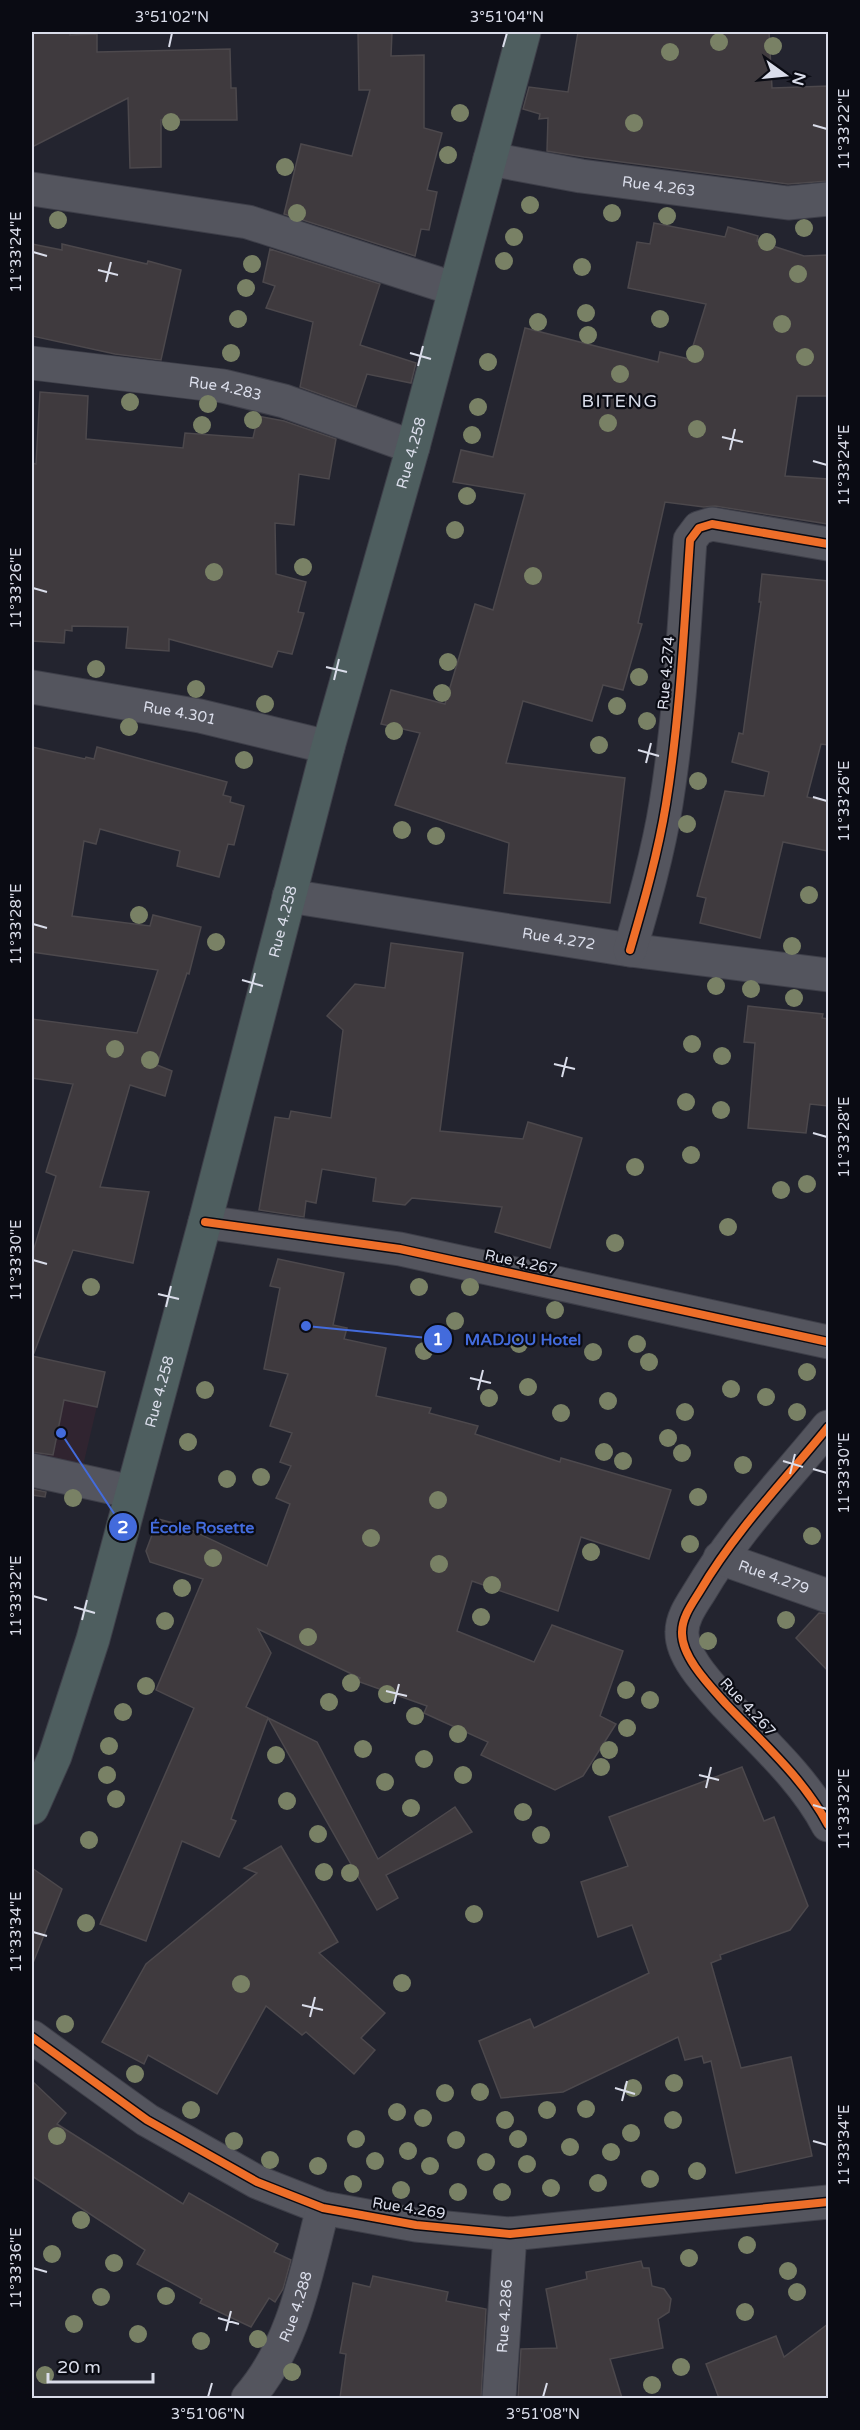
<svg xmlns="http://www.w3.org/2000/svg" width="860" height="2430" viewBox="0 0 860 2430" font-family="'Varela Round',sans-serif">
<style>
.education{fill:#302430}
.building{fill:#3f3a3e;stroke:#4c484c;stroke-width:1.5}
.lines{fill:none;stroke-linecap:round;stroke-linejoin:round}
.minor-casing{stroke:#3e3f49;stroke-width:35}
.highway-casing{stroke:#3e3f49;stroke-width:35}
.minor{stroke:#54555e;stroke-width:33}
.highway{stroke:#4e5e5f;stroke-width:33}
.cycleway-casing{stroke:#0a0b13;stroke-width:11}
.cycleway{stroke:#ee6e29;stroke-width:8}
.tree{fill:#798165}
.ticks{fill:none;stroke:#daddea;stroke-width:2}
.labels{text-anchor:middle;dominant-baseline:central;stroke-width:4.5;stroke-linejoin:round;paint-order:stroke}
.street-label{font-size:15px;fill:#daddea;stroke:#0a0b13}
.quarter-label{font-size:18px;letter-spacing:1.5px;fill:#daddea;stroke:#0a0b13}
.leader{fill:none;stroke:#436bdc;stroke-width:2}
.callout-dot{fill:#436bdc;stroke:#0a0b13;stroke-width:2}
.mark-label{font-size:18px;text-anchor:middle;font-weight:bold;fill:#fff}
.callout-label{font-size:16px;text-anchor:middle;font-weight:bold;fill:#436bdc;stroke:#0a0b13;stroke-width:4.5;stroke-linejoin:round;paint-order:stroke}
.neatline{fill:none;stroke:#daddea;stroke-width:2}
.ticks-label{font-size:15px;text-anchor:middle;fill:#daddea}
</style>
<rect width="100%" height="100%" fill="#23242f"/>
<polygon class="education" points="32,1356 105,1372 83,1466 32,1459"/>
<g class="building">
<polygon points="32,32 70,32 70,35 97,34 97,52 230,49 231,88 236,88 237,120 161,120 161,167 130,168 128,98 32,147"/>
<polygon points="358,32 392,32 391,56 424,55 424,128 442,133 427,190 437,192 429,230 421,229 415,256 284,214 301,144 352,156 370,90 359,90"/>
<polygon points="578,32 769,32 772,88 828,86 828,181 788,184 584,157 547,151 548,118 539,119 540,114 523,109 529,87 568,92"/>
<polygon points="654,223 725,237 728,227 758,236 757,241 804,256 828,255 828,396 797,396 785,476 828,479 828,524 715,506 704,507 665,502 638,623 642,624 623,690 603,685 592,721 523,701 506,763 625,778 610,903 504,893 509,843 395,805 420,733 381,724 391,690 445,704 475,604 493,610 525,494 453,482 461,450 493,457 525,328 658,362 660,352 689,359 706,304 628,288 637,242 650,244"/>
<polygon points="32,244 62,250 62,244 147,264 148,261 181,270 161,360 115,354 32,336"/>
<polygon points="270,249 380,284 360,345 416,363 411,383 367,374 356,407 300,387 313,322 266,308 275,286 263,282"/>
<polygon points="40,392 88,396 86,439 183,448 185,433 253,438 258,416 284,421 336,439 329,479 299,474 294,525 275,523 276,574 306,582 298,612 304,613 292,654 278,651 272,667 169,639 169,651 126,648 128,627 72,626 72,631 65,630 64,643 32,641 32,463 36,464"/>
<polygon points="762,574 828,581 828,745 821,744 807,797 828,802 828,851 783,842 760,938 700,923 706,898 697,896 725,791 764,796 769,772 732,762 739,733 743,734 761,602 759,602"/>
<polygon points="32,747 85,759 86,757 94,759 97,747 227,782 223,795 231,797 230,802 244,806 234,845 228,844 219,877 177,866 180,851 150,843 100,829 96,844 84,841 72,916 150,926 153,915 201,927 189,974 187,973 157,1065 172,1071 165,1096 130,1085 100,1187 149,1192 133,1263 73,1250 34,1353 32,1352 32,1255 56,1176 46,1172 73,1084 32,1078 32,1019 137,1033 158,970 32,952"/>
<polygon points="391,943 463,953 440,1131 523,1139 528,1122 582,1138 550,1248 495,1232 502,1207 412,1198 405,1205 373,1201 376,1178 322,1169 316,1203 306,1201 304,1217 259,1210 275,1117 289,1119 291,1111 331,1118 343,1030 327,1016 355,984 385,988"/>
<polygon points="748,1006 823,1014 822,1018 828,1019 828,1106 810,1104 806,1133 748,1128 755,1043 744,1042"/>
<polygon points="278,1259 344,1273 333,1325 347,1328 344,1339 386,1348 376,1396 431,1408 429,1413 478,1426 475,1434 560,1462 561,1458 671,1490 649,1559 581,1537 558,1611 472,1581 457,1631 534,1662 552,1625 623,1651 600,1716 616,1724 583,1776 555,1790 481,1755 488,1742 424,1713 427,1706 357,1681 360,1678 258,1629 271,1653 246,1707 317,1742 378,1859 455,1807 472,1832 386,1875 398,1898 377,1910 268,1718 231,1819 236,1821 219,1857 182,1841 146,1941 100,1924 194,1708 156,1690 203,1579 150,1562 146,1551 158,1519 192,1528 191,1530 267,1566 290,1504 276,1498 291,1466 280,1462 292,1433 270,1426 288,1374 264,1369 280,1288 270,1286"/>
<polygon points="32,1356 105,1372 97,1407 64,1400 53,1455 32,1452"/>
<polygon points="32,1489 46,1492 45,1497 32,1495"/>
<polygon points="819,1613 828,1614 828,1671 796,1638"/>
<polygon points="742,1767 764,1821 774,1817 808,1906 790,1930 720,1955 721,1959 711,1963 741,2068 791,2057 812,2156 736,2173 711,2061 704,2063 702,2056 685,2060 678,2037 563,2092 501,2098 479,2041 530,2019 534,2028 649,1973 632,1925 598,1937 581,1882 628,1866 609,1817"/>
<polygon points="281,1846 338,1942 319,1953 385,2013 361,2038 375,2050 354,2074 306,2032 302,2035 266,2006 217,2094 148,2055 144,2064 102,2042 146,1964 257,1873 244,1868"/>
<polygon points="32,1868 62,1889 33,1963 32,1962"/>
<polygon points="32,2081 66,2113 57,2124 183,2204 189,2193 278,2244 274,2252 291,2260 283,2289 275,2302 269,2298 251,2327 200,2303 202,2299 137,2264 145,2250 32,2176"/>
<polygon points="641,2261 643,2268 649,2268 652,2286 664,2289 671,2299 669,2312 658,2319 663,2348 610,2359 622,2398 518,2398 521,2349 557,2348 546,2289 587,2279 586,2272"/>
<polygon points="373,2276 448,2292 446,2301 486,2309 481,2398 340,2398 346,2354 340,2353 353,2283 370,2287"/>
<polygon points="828,2324 828,2398 719,2398 706,2364 776,2336 784,2357"/>
</g>
<g class="lines">
<defs>
<g id="minor">
<path id="s1" d="M490 159 581 176 788 203 828 199"/>
<polyline points="32,189 248,222 455,289"/>
<path id="s2" d="M32 363 223 386 284 401 413 447"/>
<path id="s3" d="M32 687 200 716 328 747"/>
<path id="s4" d="M289 896 630 950 828 975"/>
<path d="M630 950C644 902 658 853 666 804 680 717 684 628 690 540L699 528 712 524 828 544"/>
<polyline points="205,1222 400,1249 828,1342"/>
<path d="M828 1427C784 1481 736 1530 700 1591 692 1604 682 1617 682 1632 681 1657 711 1687 726 1704 762 1742 804 1779 828 1825"/>
<polyline points="32,1470 132,1492"/>
<path id="s5" d="M720 1558 828 1596"/>
<polyline points="32,2037 147,2120 257,2182 323,2208 416,2225 510,2234 828,2202"/>
<path id="s6" d="M248 2398C294 2346 306 2273 323 2208"/>
<path id="s7" d="M499 2398 510 2234"/>
</g>
<g id="highway">
<path id="s8" d="M32 1808 55 1756 93 1639 205 1222 328 747 413 447 524 32"/>
</g>
</defs>
<use href="#minor" class="minor-casing"/>
<use href="#highway" class="highway-casing"/>
<use href="#minor" class="minor"/>
<use href="#highway" class="highway"/>
<defs>
<g id="cycleway">
<path d="M630 950C644 902 658 853 666 804 680 717 684 628 690 540L699 528 712 524 828 544"/>
<polyline points="205,1222 400,1249 828,1342"/>
<path d="M828 1427C784 1481 736 1530 700 1591 692 1604 682 1617 682 1632 681 1657 711 1687 726 1704 762 1742 804 1779 828 1825"/>
<polyline points="32,2037 147,2120 257,2182 323,2208 416,2225 510,2234 828,2202"/>
</g>
</defs>
<use href="#cycleway" class="cycleway-casing"/>
<use href="#cycleway" class="cycleway"/>
</g>
<g class="tree">
<circle cx="719" cy="42" r="9"/>
<circle cx="773" cy="46" r="9"/>
<circle cx="670" cy="52" r="9"/>
<circle cx="460" cy="113" r="9"/>
<circle cx="171" cy="122" r="9"/>
<circle cx="634" cy="123" r="9"/>
<circle cx="448" cy="155" r="9"/>
<circle cx="285" cy="167" r="9"/>
<circle cx="530" cy="205" r="9"/>
<circle cx="297" cy="213" r="9"/>
<circle cx="612" cy="213" r="9"/>
<circle cx="667" cy="216" r="9"/>
<circle cx="58" cy="220" r="9"/>
<circle cx="804" cy="228" r="9"/>
<circle cx="514" cy="237" r="9"/>
<circle cx="767" cy="242" r="9"/>
<circle cx="504" cy="261" r="9"/>
<circle cx="252" cy="264" r="9"/>
<circle cx="582" cy="267" r="9"/>
<circle cx="798" cy="274" r="9"/>
<circle cx="246" cy="288" r="9"/>
<circle cx="586" cy="313" r="9"/>
<circle cx="238" cy="319" r="9"/>
<circle cx="660" cy="319" r="9"/>
<circle cx="538" cy="322" r="9"/>
<circle cx="782" cy="324" r="9"/>
<circle cx="588" cy="335" r="9"/>
<circle cx="231" cy="353" r="9"/>
<circle cx="695" cy="354" r="9"/>
<circle cx="805" cy="357" r="9"/>
<circle cx="488" cy="362" r="9"/>
<circle cx="620" cy="374" r="9"/>
<circle cx="130" cy="402" r="9"/>
<circle cx="208" cy="404" r="9"/>
<circle cx="478" cy="407" r="9"/>
<circle cx="253" cy="420" r="9"/>
<circle cx="608" cy="423" r="9"/>
<circle cx="202" cy="425" r="9"/>
<circle cx="697" cy="429" r="9"/>
<circle cx="472" cy="435" r="9"/>
<circle cx="467" cy="496" r="9"/>
<circle cx="455" cy="530" r="9"/>
<circle cx="303" cy="567" r="9"/>
<circle cx="214" cy="572" r="9"/>
<circle cx="533" cy="576" r="9"/>
<circle cx="448" cy="662" r="9"/>
<circle cx="96" cy="669" r="9"/>
<circle cx="639" cy="677" r="9"/>
<circle cx="196" cy="689" r="9"/>
<circle cx="442" cy="693" r="9"/>
<circle cx="265" cy="704" r="9"/>
<circle cx="617" cy="706" r="9"/>
<circle cx="647" cy="721" r="9"/>
<circle cx="129" cy="727" r="9"/>
<circle cx="394" cy="731" r="9"/>
<circle cx="599" cy="745" r="9"/>
<circle cx="244" cy="760" r="9"/>
<circle cx="698" cy="781" r="9"/>
<circle cx="687" cy="824" r="9"/>
<circle cx="402" cy="830" r="9"/>
<circle cx="436" cy="836" r="9"/>
<circle cx="809" cy="895" r="9"/>
<circle cx="139" cy="915" r="9"/>
<circle cx="216" cy="942" r="9"/>
<circle cx="792" cy="946" r="9"/>
<circle cx="716" cy="986" r="9"/>
<circle cx="751" cy="989" r="9"/>
<circle cx="794" cy="998" r="9"/>
<circle cx="692" cy="1044" r="9"/>
<circle cx="115" cy="1049" r="9"/>
<circle cx="722" cy="1056" r="9"/>
<circle cx="150" cy="1060" r="9"/>
<circle cx="686" cy="1102" r="9"/>
<circle cx="721" cy="1110" r="9"/>
<circle cx="691" cy="1155" r="9"/>
<circle cx="635" cy="1167" r="9"/>
<circle cx="807" cy="1184" r="9"/>
<circle cx="781" cy="1190" r="9"/>
<circle cx="728" cy="1227" r="9"/>
<circle cx="615" cy="1243" r="9"/>
<circle cx="91" cy="1287" r="9"/>
<circle cx="419" cy="1287" r="9"/>
<circle cx="470" cy="1287" r="9"/>
<circle cx="555" cy="1310" r="9"/>
<circle cx="455" cy="1321" r="9"/>
<circle cx="519" cy="1344" r="9"/>
<circle cx="637" cy="1344" r="9"/>
<circle cx="424" cy="1351" r="9"/>
<circle cx="593" cy="1352" r="9"/>
<circle cx="649" cy="1362" r="9"/>
<circle cx="807" cy="1372" r="9"/>
<circle cx="528" cy="1387" r="9"/>
<circle cx="731" cy="1389" r="9"/>
<circle cx="205" cy="1390" r="9"/>
<circle cx="766" cy="1397" r="9"/>
<circle cx="489" cy="1398" r="9"/>
<circle cx="608" cy="1401" r="9"/>
<circle cx="685" cy="1412" r="9"/>
<circle cx="797" cy="1412" r="9"/>
<circle cx="561" cy="1413" r="9"/>
<circle cx="668" cy="1438" r="9"/>
<circle cx="188" cy="1442" r="9"/>
<circle cx="604" cy="1452" r="9"/>
<circle cx="682" cy="1453" r="9"/>
<circle cx="623" cy="1461" r="9"/>
<circle cx="743" cy="1465" r="9"/>
<circle cx="261" cy="1477" r="9"/>
<circle cx="227" cy="1479" r="9"/>
<circle cx="698" cy="1497" r="9"/>
<circle cx="73" cy="1498" r="9"/>
<circle cx="438" cy="1500" r="9"/>
<circle cx="812" cy="1536" r="9"/>
<circle cx="371" cy="1538" r="9"/>
<circle cx="690" cy="1544" r="9"/>
<circle cx="591" cy="1552" r="9"/>
<circle cx="213" cy="1558" r="9"/>
<circle cx="439" cy="1564" r="9"/>
<circle cx="492" cy="1585" r="9"/>
<circle cx="182" cy="1588" r="9"/>
<circle cx="481" cy="1617" r="9"/>
<circle cx="786" cy="1620" r="9"/>
<circle cx="165" cy="1621" r="9"/>
<circle cx="308" cy="1637" r="9"/>
<circle cx="708" cy="1641" r="9"/>
<circle cx="351" cy="1683" r="9"/>
<circle cx="146" cy="1686" r="9"/>
<circle cx="626" cy="1690" r="9"/>
<circle cx="387" cy="1694" r="9"/>
<circle cx="650" cy="1700" r="9"/>
<circle cx="329" cy="1702" r="9"/>
<circle cx="123" cy="1712" r="9"/>
<circle cx="415" cy="1716" r="9"/>
<circle cx="627" cy="1728" r="9"/>
<circle cx="458" cy="1734" r="9"/>
<circle cx="109" cy="1746" r="9"/>
<circle cx="363" cy="1749" r="9"/>
<circle cx="609" cy="1750" r="9"/>
<circle cx="276" cy="1755" r="9"/>
<circle cx="424" cy="1759" r="9"/>
<circle cx="601" cy="1767" r="9"/>
<circle cx="107" cy="1775" r="9"/>
<circle cx="463" cy="1775" r="9"/>
<circle cx="385" cy="1782" r="9"/>
<circle cx="116" cy="1799" r="9"/>
<circle cx="287" cy="1801" r="9"/>
<circle cx="411" cy="1808" r="9"/>
<circle cx="523" cy="1812" r="9"/>
<circle cx="318" cy="1834" r="9"/>
<circle cx="541" cy="1835" r="9"/>
<circle cx="89" cy="1840" r="9"/>
<circle cx="324" cy="1872" r="9"/>
<circle cx="350" cy="1873" r="9"/>
<circle cx="474" cy="1914" r="9"/>
<circle cx="86" cy="1923" r="9"/>
<circle cx="402" cy="1983" r="9"/>
<circle cx="241" cy="1984" r="9"/>
<circle cx="65" cy="2024" r="9"/>
<circle cx="135" cy="2074" r="9"/>
<circle cx="674" cy="2083" r="9"/>
<circle cx="633" cy="2088" r="9"/>
<circle cx="480" cy="2092" r="9"/>
<circle cx="445" cy="2093" r="9"/>
<circle cx="586" cy="2109" r="9"/>
<circle cx="191" cy="2110" r="9"/>
<circle cx="547" cy="2110" r="9"/>
<circle cx="397" cy="2112" r="9"/>
<circle cx="423" cy="2118" r="9"/>
<circle cx="505" cy="2120" r="9"/>
<circle cx="673" cy="2120" r="9"/>
<circle cx="631" cy="2133" r="9"/>
<circle cx="57" cy="2136" r="9"/>
<circle cx="356" cy="2139" r="9"/>
<circle cx="518" cy="2139" r="9"/>
<circle cx="456" cy="2140" r="9"/>
<circle cx="234" cy="2141" r="9"/>
<circle cx="570" cy="2147" r="9"/>
<circle cx="408" cy="2151" r="9"/>
<circle cx="611" cy="2152" r="9"/>
<circle cx="270" cy="2160" r="9"/>
<circle cx="375" cy="2161" r="9"/>
<circle cx="486" cy="2162" r="9"/>
<circle cx="527" cy="2164" r="9"/>
<circle cx="318" cy="2166" r="9"/>
<circle cx="430" cy="2166" r="9"/>
<circle cx="697" cy="2171" r="9"/>
<circle cx="650" cy="2179" r="9"/>
<circle cx="598" cy="2183" r="9"/>
<circle cx="353" cy="2184" r="9"/>
<circle cx="551" cy="2188" r="9"/>
<circle cx="401" cy="2190" r="9"/>
<circle cx="458" cy="2192" r="9"/>
<circle cx="502" cy="2192" r="9"/>
<circle cx="81" cy="2220" r="9"/>
<circle cx="747" cy="2245" r="9"/>
<circle cx="52" cy="2254" r="9"/>
<circle cx="689" cy="2258" r="9"/>
<circle cx="114" cy="2263" r="9"/>
<circle cx="788" cy="2271" r="9"/>
<circle cx="797" cy="2292" r="9"/>
<circle cx="166" cy="2296" r="9"/>
<circle cx="101" cy="2297" r="9"/>
<circle cx="745" cy="2312" r="9"/>
<circle cx="74" cy="2324" r="9"/>
<circle cx="138" cy="2334" r="9"/>
<circle cx="258" cy="2339" r="9"/>
<circle cx="201" cy="2341" r="9"/>
<circle cx="681" cy="2367" r="9"/>
<circle cx="292" cy="2372" r="9"/>
<circle cx="45" cy="2375" r="9"/>
<circle cx="652" cy="2385" r="9"/>
</g>
<path class="ticks" d="M169 47 172 33M503 47 507 33M813 125 827 129M33 252 47 256M98 270 118 275M106 282 111 262M410 353 431 359M418 366 423 346M722 437 743 442M730 450 735 429M813 461 827 465M33 588 47 592M326 667 347 672M334 680 339 659M638 750 659 756M646 763 651 743M813 797 827 801M33 924 47 928M242 980 263 986M250 993 255 973M554 1064 575 1069M562 1077 567 1057M813 1133 827 1137M33 1260 47 1264M158 1294 179 1299M166 1307 171 1286M470 1378 491 1383M478 1390 483 1370M783 1461 803 1467M813 1469 827 1473M790 1474 795 1454M33 1596 47 1600M74 1607 95 1613M82 1620 87 1600M386 1691 407 1696M394 1704 399 1684M699 1775 719 1780M706 1788 711 1767M813 1805 827 1809M33 1932 47 1936M302 2005 323 2010M310 2017 315 1997M615 2088 635 2094M622 2101 627 2081M813 2141 827 2145M33 2268 47 2272M218 2318 239 2324M226 2331 231 2311M208 2397 212 2383M543 2397 547 2383"/>
<g class="labels">
<g class="street-label">
<text stroke="none"><textPath href="#s1" startOffset="171">Rue 4.263</textPath></text>
<text stroke="none"><textPath href="#s2" startOffset="195">Rue 4.283</textPath></text>
<text stroke="none"><textPath href="#s8" startOffset="1408">Rue 4.258</textPath></text>
<text transform="translate(666 673) rotate(-85)">Rue 4.274</text>
<text stroke="none"><textPath href="#s3" startOffset="150">Rue 4.301</textPath></text>
<text stroke="none"><textPath href="#s8" startOffset="922">Rue 4.258</textPath></text>
<text stroke="none"><textPath href="#s4" startOffset="273">Rue 4.272</textPath></text>
<text transform="translate(521 1262) rotate(12)">Rue 4.267</text>
<text stroke="none"><textPath href="#s8" startOffset="436">Rue 4.258</textPath></text>
<text stroke="none"><textPath href="#s5" startOffset="57">Rue 4.279</textPath></text>
<text transform="translate(748 1707) rotate(47)">Rue 4.267</text>
<text transform="translate(409 2208) rotate(9)">Rue 4.269</text>
<text stroke="none"><textPath href="#s6" startOffset="104">Rue 4.288</textPath></text>
<text stroke="none"><textPath href="#s7" startOffset="82">Rue 4.286</textPath></text>
</g>
<g class="quarter-label">
<text x="620" y="401">BITENG</text>
</g>
</g>
<path class="leader" d="M306 1326L438 1339M61 1433L123 1527"/>
<g class="callout-dot">
<circle cx="306" cy="1326" r="6"/>
<circle cx="61" cy="1433" r="6"/>
<circle cx="438" cy="1339" r="15"/>
<circle cx="123" cy="1527" r="15"/>
</g>
<g class="mark-label">
<text x="438" y="1345">1</text>
<text x="123" y="1533">2</text>
</g>
<g class="callout-label">
<text x="523" y="1345">MADJOU Hotel</text>
<text x="202" y="1533">École Rosette</text>
</g>
<rect width="860" height="2430" fill="none" stroke="#0a0b13" stroke-width="66"/>
<g transform="translate(785 75) rotate(105)" stroke="#0a0b13" stroke-width="4.5" paint-order="stroke">
<path d="M0-4.5L10 22L0 15L-10 22Z" fill="#daddea"/>
<text y="-9" font-size="16" font-weight="bold" text-anchor="middle" fill="#daddea">N</text>
</g>
<path d="M48 2373v9h105v-9" fill="none" stroke="#daddea" stroke-width="3"/>
<text x="57" y="2373" font-size="18" fill="#daddea" stroke="#0a0b13" stroke-width="4.5" paint-order="stroke">20 m</text>
<rect x="33" y="33" width="794" height="2364" class="neatline"/>
<g class="ticks-label">
<text x="172" y="22">3°51'02"N</text>
<text x="507" y="22">3°51'04"N</text>
<text transform="translate(844 129) rotate(-90)" y="5">11°33'22"E</text>
<text transform="translate(16 252) rotate(-90)" y="5">11°33'24"E</text>
<text transform="translate(844 465) rotate(-90)" y="5">11°33'24"E</text>
<text transform="translate(16 588) rotate(-90)" y="5">11°33'26"E</text>
<text transform="translate(844 801) rotate(-90)" y="5">11°33'26"E</text>
<text transform="translate(16 924) rotate(-90)" y="5">11°33'28"E</text>
<text transform="translate(844 1137) rotate(-90)" y="5">11°33'28"E</text>
<text transform="translate(16 1260) rotate(-90)" y="5">11°33'30"E</text>
<text transform="translate(844 1473) rotate(-90)" y="5">11°33'30"E</text>
<text transform="translate(16 1596) rotate(-90)" y="5">11°33'32"E</text>
<text transform="translate(844 1809) rotate(-90)" y="5">11°33'32"E</text>
<text transform="translate(16 1932) rotate(-90)" y="5">11°33'34"E</text>
<text transform="translate(844 2145) rotate(-90)" y="5">11°33'34"E</text>
<text transform="translate(16 2268) rotate(-90)" y="5">11°33'36"E</text>
<text x="208" y="2419">3°51'06"N</text>
<text x="543" y="2419">3°51'08"N</text>
</g>
</svg>
